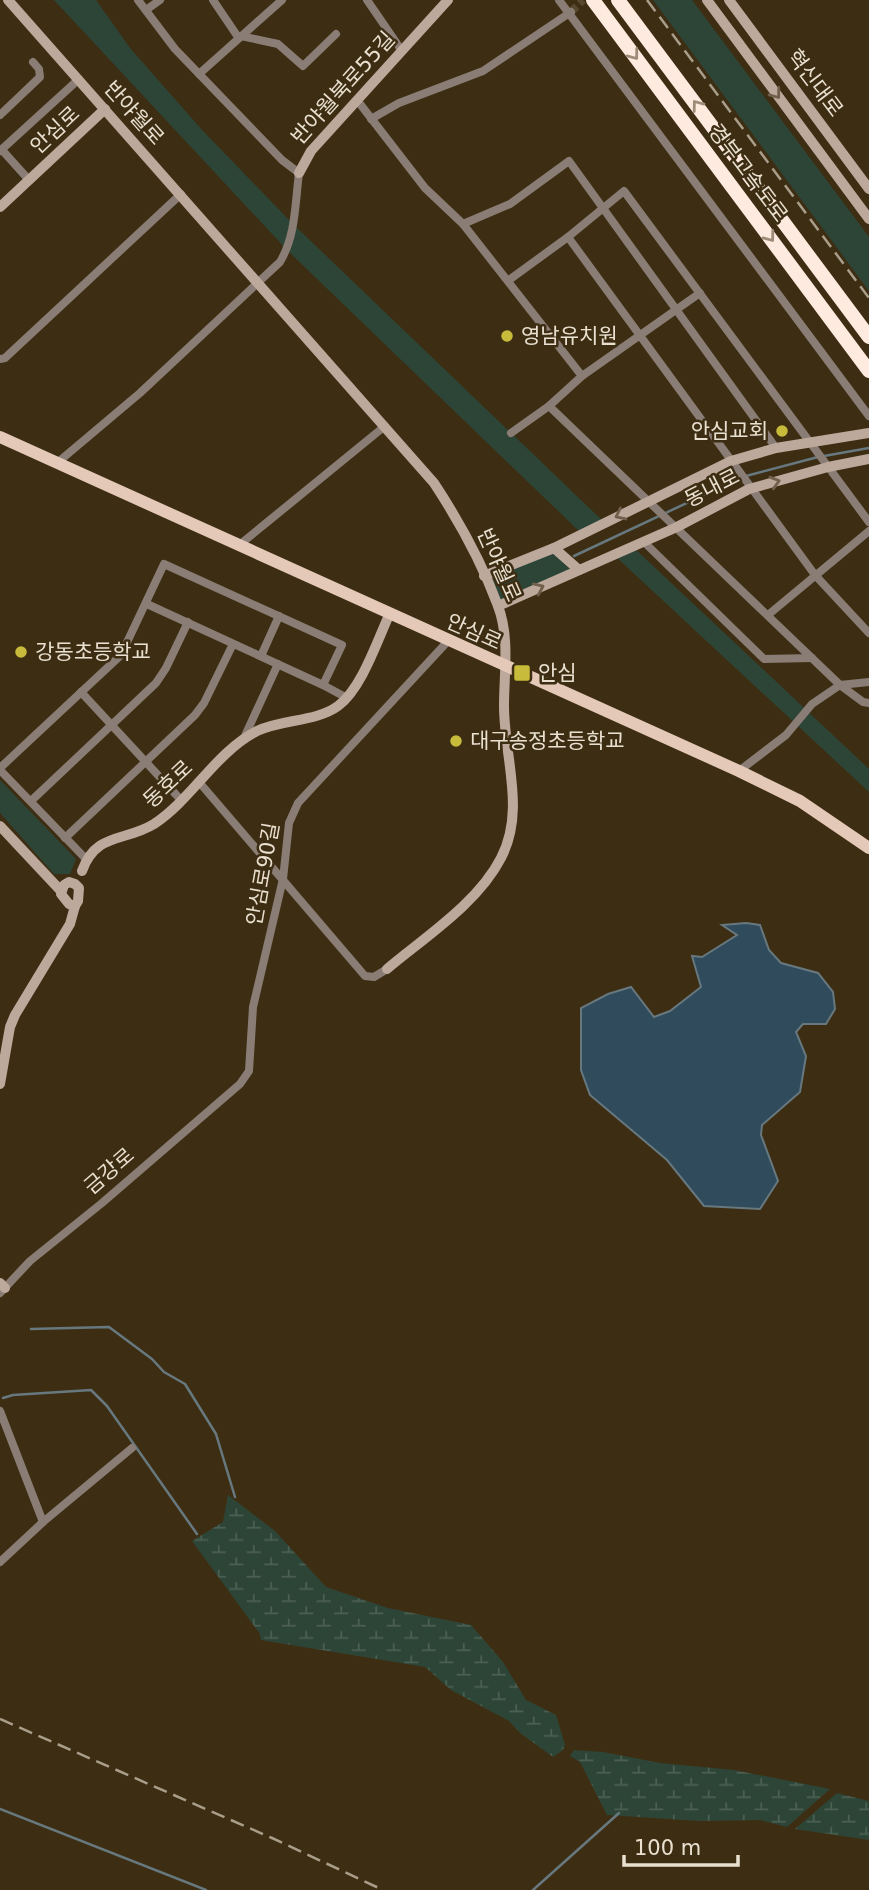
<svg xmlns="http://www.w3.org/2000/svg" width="869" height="1890" viewBox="0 0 869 1890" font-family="'DejaVu Sans','Noto Sans KR',sans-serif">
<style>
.wetland{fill:url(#wetland-marsh)}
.park{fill:#2d4537}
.water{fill:#2f4b5c;stroke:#67787f;stroke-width:2}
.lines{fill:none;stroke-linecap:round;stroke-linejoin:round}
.stream{stroke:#67787f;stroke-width:2.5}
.street-tunnel{stroke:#57492f;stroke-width:8;stroke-dasharray:8 4;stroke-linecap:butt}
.street{stroke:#8a7d75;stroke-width:8}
.secondary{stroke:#bda89c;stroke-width:10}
.primary{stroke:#e4c9b9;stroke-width:12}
.highway{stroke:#feeadf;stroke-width:14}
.rail{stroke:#a99e8a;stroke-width:2.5;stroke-dasharray:14 7;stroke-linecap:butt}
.oneway{stroke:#9e8c79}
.oneway2{stroke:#705f4a}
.poi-dot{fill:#c8bb3b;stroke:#3d2e13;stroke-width:2.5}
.labels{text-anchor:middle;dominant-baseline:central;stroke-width:5;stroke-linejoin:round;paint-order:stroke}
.street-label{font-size:21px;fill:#e9e0d0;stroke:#3d2e13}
.poi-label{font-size:21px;fill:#e9e0d0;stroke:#3d2e13;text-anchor:start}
</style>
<defs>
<pattern id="wetland-marsh" width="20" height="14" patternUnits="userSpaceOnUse" patternTransform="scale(1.75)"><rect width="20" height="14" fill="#2d4537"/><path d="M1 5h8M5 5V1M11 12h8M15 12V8" fill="none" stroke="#4b6053"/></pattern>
</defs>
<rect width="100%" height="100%" fill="#3d2e13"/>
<g class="wetland">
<polygon points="228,1495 275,1531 326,1587 388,1608 471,1625 503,1662 526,1700 556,1715 565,1745 563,1750 553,1757 520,1733 509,1721 451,1690 425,1667 261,1640 260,1634 192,1541 223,1522"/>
<polygon points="574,1750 603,1752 660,1763 734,1770 830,1789 787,1827 760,1820 700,1821 607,1815 580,1762 570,1756"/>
<polygon points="837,1793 869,1801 869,1840 795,1829"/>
</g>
<g class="park">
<polygon points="54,0 96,0 130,48 203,131 294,225 605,523 582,534 287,250"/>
<polygon points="653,0 692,0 869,237 869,291"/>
<polygon points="633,547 869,769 869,792 614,555"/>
<polygon points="554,548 579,570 498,606 484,576"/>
<polygon points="0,780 76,859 70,874 54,874 0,813"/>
</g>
<polygon class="water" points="746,923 760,925 769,950 781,963 818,973 833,992 835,1009 826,1024 803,1024 796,1032 806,1056 800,1092 762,1125 761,1135 778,1181 760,1209 704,1206 667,1160 590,1095 581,1070 581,1008 608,994 631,987 654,1017 670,1011 701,987 692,956 702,957 737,935 722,925"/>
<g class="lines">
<g class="stream">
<polyline points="824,456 869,448"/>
<polyline points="746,476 818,457"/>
<polyline points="574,556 740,478"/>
<polyline points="31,1329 109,1327 152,1359 164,1372 185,1384 216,1434 235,1497"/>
<polyline points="3,1398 13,1395 91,1390 107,1406 197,1534"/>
<polyline points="0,1809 206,1890"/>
<polyline points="533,1890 619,1813"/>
</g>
<polyline class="street-tunnel" points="571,12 583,0"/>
<g class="street">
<polyline points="213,0 238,37"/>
<polyline points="367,0 402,51"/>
<polyline points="559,0 869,416"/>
<polyline points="146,10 160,0"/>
<polyline points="241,36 278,44 303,66 336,34"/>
<polyline points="199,74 282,0"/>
<polyline points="357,100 425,188 463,224 510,204 569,161 776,448"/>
<polyline points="0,115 40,77 39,69 33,62"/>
<polyline points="371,119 399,103 483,71 571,12"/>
<polyline points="2,150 29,180"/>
<polyline points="0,151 79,79"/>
<polyline points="463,224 582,376 549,406 511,433"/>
<polyline points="568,237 624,191 869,522"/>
<polyline points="509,280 568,237 815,575 869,633"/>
<polyline points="0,359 5,358 181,194"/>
<polyline points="582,376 700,293"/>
<polyline points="549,406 840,685 812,704 786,735 739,771"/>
<path d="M57 463 140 393 280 262C296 235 295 204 299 173L282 160 175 49 138 0"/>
<polyline points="644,542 764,659 812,658"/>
<polyline points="238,546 385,426"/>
<polyline points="147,604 323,685 347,698"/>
<polyline points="768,615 869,531"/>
<polyline points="261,656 279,616"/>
<polyline points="840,685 863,702 869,703"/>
<polyline points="840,685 869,682"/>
<polyline points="81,692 181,800"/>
<polyline points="244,738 278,664"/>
<polyline points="0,768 121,655 164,564 342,645 323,685"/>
<polyline points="0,770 86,859"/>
<polyline points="199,782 365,976 374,977 387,969"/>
<polyline points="31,801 156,683 166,668 188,622"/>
<polyline points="65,838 195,715 204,703 233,644"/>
<polyline points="0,1293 30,1261 102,1203 240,1084 249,1071 253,1007 283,879 289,823 298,803 448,641"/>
<polyline points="0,1411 43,1522"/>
<polyline points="0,1562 43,1522 132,1448"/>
</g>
<g class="secondary">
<path d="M8 0 434 483C459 521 482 563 498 606 510 638 504 673 504 706 504 757 526 810 501 858 478 903 425 937 387 969"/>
<polyline points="707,0 869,219"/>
<polyline points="729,0 869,189"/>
<polyline points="299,173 311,151 448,0"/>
<polyline points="0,207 105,109"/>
<polyline points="554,548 579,570"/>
<polyline points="484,576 554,548 731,461 776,448 869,433"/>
<polyline points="498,606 677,527 749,489 828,467 869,459"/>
<polyline points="0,826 61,891"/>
<path d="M82 871C96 832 125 842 154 824 192 799 216 752 257 731 282 719 316 722 338 706 362 688 377 641 390 613"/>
<polygon points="69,882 75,884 79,888 78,901 75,906 69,904 61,894 64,885"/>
<polyline points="0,1084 10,1027 15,1015 70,924 75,906"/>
<polyline points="0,1283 5,1288"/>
</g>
<polyline class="primary" points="0,437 739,771 800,801 869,848"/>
<g class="highway">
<polyline points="593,0 869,371"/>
<polyline points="618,0 869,337"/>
</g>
<g class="rail">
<polyline points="647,0 869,298"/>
<polyline points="0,1719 272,1838 383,1890"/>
</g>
</g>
<defs><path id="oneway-chevron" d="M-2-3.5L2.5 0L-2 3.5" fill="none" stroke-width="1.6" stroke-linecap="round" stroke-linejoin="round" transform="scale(1.75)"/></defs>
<g class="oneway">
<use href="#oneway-chevron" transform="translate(634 55) rotate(53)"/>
<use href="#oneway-chevron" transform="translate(697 105) rotate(-127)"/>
<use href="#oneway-chevron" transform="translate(770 237) rotate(53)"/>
</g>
<g class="oneway2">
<use href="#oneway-chevron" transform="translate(776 94) rotate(53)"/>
<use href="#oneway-chevron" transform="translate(775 482) rotate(-16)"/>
<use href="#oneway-chevron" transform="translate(620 515) rotate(154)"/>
<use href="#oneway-chevron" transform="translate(539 588) rotate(-24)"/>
</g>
<g class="poi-dot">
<circle cx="507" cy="336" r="7"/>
<circle cx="782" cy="431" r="7"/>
<circle cx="21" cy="652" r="7"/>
<rect x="513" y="664" width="18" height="18" rx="3.5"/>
<circle cx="456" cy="741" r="7"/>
</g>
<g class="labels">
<g class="street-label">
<text transform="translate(815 83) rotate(53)">혁신대로</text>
<text transform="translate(343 88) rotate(-48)">반야월북로55길</text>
<text transform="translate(134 113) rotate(48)">반야월로</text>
<text transform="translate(55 130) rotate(-43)">안심로</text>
<text transform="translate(748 173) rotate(53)">경부고속도로</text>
<text transform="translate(712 488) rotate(-27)">동내로</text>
<text transform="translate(499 565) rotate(66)">반야월로</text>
<text transform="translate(474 632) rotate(24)">안심로</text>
<text transform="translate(168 784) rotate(-43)">동호로</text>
<text transform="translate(263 874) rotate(-80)">안심로90길</text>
<text transform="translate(109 1171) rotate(-41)">금강로</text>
</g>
<g class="poi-label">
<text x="521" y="336">영남유치원</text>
<text x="768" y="431" text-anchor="end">안심교회</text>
<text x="35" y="652">강동초등학교</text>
<text x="538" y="673">안심</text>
<text x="470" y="741">대구송정초등학교</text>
</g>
</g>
<path d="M624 1855v10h114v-10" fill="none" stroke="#e9e0d0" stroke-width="3.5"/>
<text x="634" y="1855" font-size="21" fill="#e9e0d0" stroke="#3d2e13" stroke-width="5" paint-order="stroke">100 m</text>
</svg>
